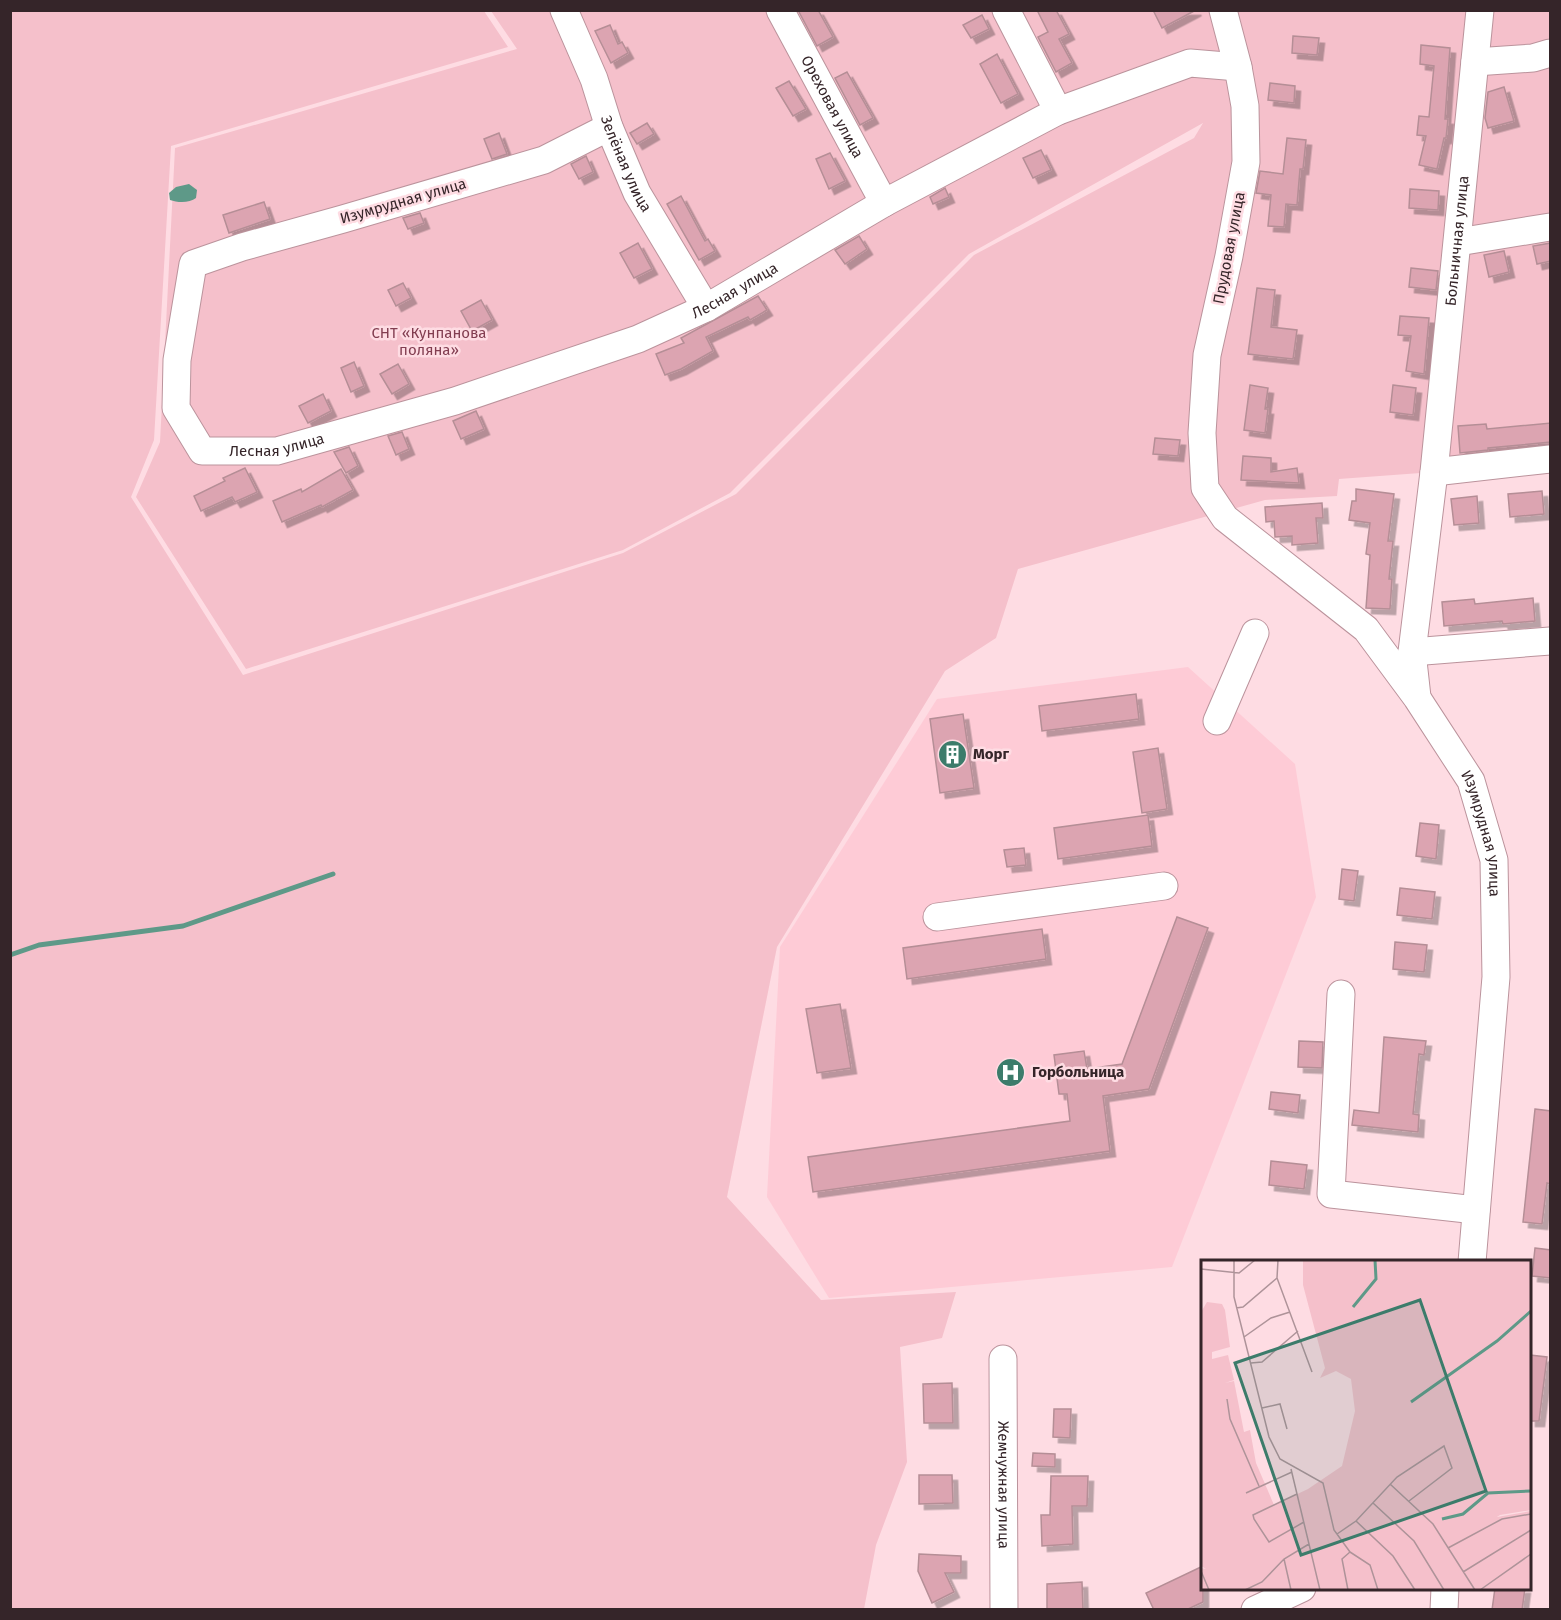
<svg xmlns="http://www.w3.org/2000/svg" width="1561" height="1620" viewBox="0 0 1561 1620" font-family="'Fira Sans',sans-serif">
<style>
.built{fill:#fecbd6}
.green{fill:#f5c0cb}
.water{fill:#5e9988}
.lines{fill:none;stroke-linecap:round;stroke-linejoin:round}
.stream{stroke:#5e9988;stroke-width:5}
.building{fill:#dca4b1;stroke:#b58e96;stroke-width:1.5;filter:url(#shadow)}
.minor-casing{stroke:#bb939c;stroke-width:29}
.minor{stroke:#fff;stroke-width:27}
.labels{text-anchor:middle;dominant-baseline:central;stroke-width:5;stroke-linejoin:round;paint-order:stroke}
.street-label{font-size:15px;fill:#352529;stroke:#fedce3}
.park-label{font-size:15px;fill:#823d50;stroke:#fedce3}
.poi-label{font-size:15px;font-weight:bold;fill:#352529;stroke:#fedce3;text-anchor:start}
.inset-river{fill:none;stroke:#5e9988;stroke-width:3}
.inset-road{fill:none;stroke:#ae9399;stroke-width:1.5}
.view{fill:#3c7c6b;fill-opacity:0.15;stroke:#3c7c6b;stroke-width:3}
.inset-edge{fill:none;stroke:#352529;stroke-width:3}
</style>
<defs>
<filter id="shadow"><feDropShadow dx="5.5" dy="5.5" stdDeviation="0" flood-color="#0004"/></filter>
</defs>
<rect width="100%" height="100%" fill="#fedce3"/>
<polygon class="built" points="1188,667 1295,764 1316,897 1172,1267 829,1298 767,1197 780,947 937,699"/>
<polygon class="green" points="11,11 484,11 508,47 171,146 154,440 131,497 243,675 623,553 736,494 974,255 1194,138 1203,123 969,254 730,493 623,550 246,669 136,497 160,442 175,148 517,49 491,11 1550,11 1550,450 1434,472 1339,479 1337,496 1265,500 1018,569 996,638 945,671 777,947 727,1197 821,1300 956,1292 942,1338 900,1347 907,1462 876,1545 864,1609 11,1610"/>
<path class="water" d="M189 184 197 190 196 198C190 203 178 203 170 200L169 193 176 187Z"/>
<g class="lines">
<polyline class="stream" points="10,955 39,945 183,926 333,874"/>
</g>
<g class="building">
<polygon points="798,10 818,10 833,37 817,46"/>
<polygon points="1037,10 1056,10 1069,34 1059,39 1072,63 1056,72 1038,37 1048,32"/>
<polygon points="1153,10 1196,10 1162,28"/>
<polygon points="982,15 989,29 971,38 963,25"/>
<polygon points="610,25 618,44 622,42 628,53 611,63 595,31"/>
<polygon points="1293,36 1319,38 1317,55 1292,53"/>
<polygon points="1421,45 1450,48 1445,119 1448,119 1446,138 1444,138 1437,169 1419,165 1426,136 1417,135 1419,116 1429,117 1434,66 1420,64"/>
<polygon points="997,54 1018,94 1001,103 980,64"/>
<polygon points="847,72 873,118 860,125 835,78"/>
<polygon points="789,81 806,109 793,116 776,88"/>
<polygon points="1270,83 1295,86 1294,103 1268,100"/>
<polygon points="1504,87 1514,121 1488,128 1485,118 1488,92"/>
<polygon points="647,123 654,134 637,144 630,133"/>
<polygon points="499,133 507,154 492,159 484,139"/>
<polygon points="1287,138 1306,140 1303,169 1300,169 1297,205 1286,204 1284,227 1268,226 1271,195 1256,193 1260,171 1283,174"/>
<polygon points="1041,150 1051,170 1033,178 1023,158"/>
<polygon points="830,153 845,181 829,189 816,159"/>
<polygon points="586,156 593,172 579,179 571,164"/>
<polygon points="945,188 949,197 933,204 930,197"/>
<polygon points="1410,189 1439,191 1438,210 1409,208"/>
<polygon points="681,196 705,241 708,239 715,251 699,260 667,204"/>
<polygon points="264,202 270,219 229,233 223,215"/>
<polygon points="420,213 424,223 408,229 403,218"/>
<polygon points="859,236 867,249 845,264 835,250"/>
<polygon points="638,243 652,269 634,278 620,253"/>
<polygon points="1551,243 1551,261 1537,264 1533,246"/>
<polygon points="1504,251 1509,272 1489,277 1484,255"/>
<polygon points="1411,268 1438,271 1436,290 1409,287"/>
<polygon points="403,283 411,298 396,306 388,290"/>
<polygon points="1257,288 1275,290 1271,327 1297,330 1293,359 1248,354"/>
<polygon points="758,296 767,310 750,320 748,317 706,337 713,351 681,369 665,375 656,354 684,343 681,338"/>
<polygon points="481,300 492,320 472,331 461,311"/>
<polygon points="1400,316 1429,318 1424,374 1406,371 1411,336 1398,335"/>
<polygon points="354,362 364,386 351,392 341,368"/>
<polygon points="398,364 409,384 392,394 380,374"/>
<polygon points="1250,385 1268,388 1265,409 1268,409 1265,433 1244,430"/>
<polygon points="1393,385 1416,388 1413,415 1390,412"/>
<polygon points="323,394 331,411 308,423 299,406"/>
<polygon points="476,411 484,429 461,439 453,421"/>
<polygon points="1551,423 1551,442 1488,448 1488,450 1460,453 1458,426 1486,424 1487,429"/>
<polygon points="402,432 409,449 396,455 388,436"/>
<polygon points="1155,438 1180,440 1178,456 1153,454"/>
<polygon points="349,447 358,466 346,473 334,452"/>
<polygon points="1243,456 1271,458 1271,472 1297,468 1299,483 1241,480"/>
<polygon points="245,468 257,492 235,502 232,497 201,511 194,496 225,481 223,478"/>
<polygon points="341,469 353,490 322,507 321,505 282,522 273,501 301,489 302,492"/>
<polygon points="1356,489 1394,494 1388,541 1393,541 1389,579 1392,579 1390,609 1366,608 1370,555 1366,554 1370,523 1349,520 1352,501 1356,501"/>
<polygon points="1542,491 1544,514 1510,517 1508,494"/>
<polygon points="1477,496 1479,523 1454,525 1451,499"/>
<polygon points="1322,503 1323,518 1316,518 1318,543 1292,545 1292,536 1275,537 1274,521 1266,522 1265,507"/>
<polygon points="1533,598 1535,621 1503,624 1502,621 1444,626 1442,602 1474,599 1475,604"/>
<polygon points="1136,694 1139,719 1042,731 1039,706"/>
<polygon points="963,714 974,788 940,793 930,719"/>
<polygon points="1158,748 1167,809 1142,813 1133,752"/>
<polygon points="1148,815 1152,846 1058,859 1054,828"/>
<polygon points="1420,823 1439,825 1436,859 1416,856"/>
<polygon points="1024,848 1026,865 1007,867 1004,850"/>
<polygon points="1342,869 1358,871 1354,901 1339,899"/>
<polygon points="1400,888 1435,892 1432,919 1397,915"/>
<polygon points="1177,917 1208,928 1149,1089 1103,1096 1110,1151 813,1192 808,1157 1070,1121 1067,1094 1059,1094 1054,1055 1084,1051 1087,1069 1122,1064"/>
<polygon points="1042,929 1046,959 907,979 903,948"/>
<polygon points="1395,942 1427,945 1424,972 1393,969"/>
<polygon points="840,1004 851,1068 817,1073 806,1009"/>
<polygon points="1384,1037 1426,1041 1424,1055 1419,1054 1413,1114 1419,1115 1418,1132 1352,1125 1354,1110 1379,1113"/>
<polygon points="1299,1041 1323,1042 1322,1068 1298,1067"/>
<polygon points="1271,1092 1300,1095 1298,1113 1269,1109"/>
<polygon points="1535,1109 1551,1111 1551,1184 1547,1183 1542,1224 1523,1222"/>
<polygon points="1271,1161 1307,1165 1304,1189 1269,1185"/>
<polygon points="1535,1248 1551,1250 1551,1278 1532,1276"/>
<polygon points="1530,1355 1547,1357 1539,1421 1530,1421"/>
<polygon points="952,1383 953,1423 924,1423 923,1384"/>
<polygon points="1054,1409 1071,1409 1070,1438 1053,1437"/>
<polygon points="1033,1453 1055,1454 1055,1467 1032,1466"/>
<polygon points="919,1475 952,1475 953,1503 919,1504"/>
<polygon points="1051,1476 1088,1476 1087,1506 1072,1506 1073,1544 1042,1546 1041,1515 1050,1515"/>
<polygon points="919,1554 961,1556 961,1573 945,1573 954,1592 932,1603 918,1571"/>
<polygon points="1203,1566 1203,1602 1186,1610 1154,1610 1146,1593"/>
<polygon points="1082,1582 1083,1610 1047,1610 1047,1584"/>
<polygon points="1495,1588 1525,1588 1522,1610 1492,1610"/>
</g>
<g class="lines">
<defs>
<g id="minor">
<path id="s1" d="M564 10 594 79 609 127 637 193 706 308"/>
<path id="s2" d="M780 10 884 203"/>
<polyline points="1006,10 1058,111"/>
<path id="s3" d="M1223 10 1238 67 1245 106 1246 162 1229 256 1207 355 1202 433 1205 488 1225 518 1366 629 1417 698 1471 781 1494 860 1496 977 1472 1262"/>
<polyline points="1475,62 1533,58 1550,53"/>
<path id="s4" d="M609 127 544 160 343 219 242 247 193 264 177 360 176 408 202 451H277L455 401 638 339 706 308 884 203 1058 111 1190 63 1238 67"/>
<polyline points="1458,242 1550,227"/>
<polyline points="1434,472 1550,459"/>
<polyline points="1412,652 1550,641"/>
<path id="s5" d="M1417 697 1412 652 1434 472 1480 10"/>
<polyline points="1217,721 1255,633"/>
<polyline points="937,917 1164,886"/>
<polyline points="1341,994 1331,1194 1476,1210"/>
<path id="s6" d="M1003 1359 1004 1610"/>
<polyline points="1255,1610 1302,1588"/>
<polyline points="1444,1610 1445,1588"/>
</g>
</defs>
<use href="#minor" class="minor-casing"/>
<use href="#minor" class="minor"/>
</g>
<defs>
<symbol id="building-disc" viewBox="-11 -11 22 22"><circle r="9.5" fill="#3c7c6b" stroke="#fedce3"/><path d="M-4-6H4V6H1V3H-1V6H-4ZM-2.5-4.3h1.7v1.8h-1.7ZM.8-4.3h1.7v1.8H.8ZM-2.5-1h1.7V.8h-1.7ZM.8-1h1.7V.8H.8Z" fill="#fff"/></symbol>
<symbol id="hospital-disc" viewBox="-11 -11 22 22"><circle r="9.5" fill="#3c7c6b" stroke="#fedce3"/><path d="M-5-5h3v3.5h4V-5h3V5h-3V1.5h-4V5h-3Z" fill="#fff"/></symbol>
</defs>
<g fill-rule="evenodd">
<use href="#building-disc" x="936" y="738" width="33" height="33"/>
<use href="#hospital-disc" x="994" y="1056" width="33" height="33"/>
</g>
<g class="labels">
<g class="street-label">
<text stroke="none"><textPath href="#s2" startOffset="110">Ореховая улица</textPath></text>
<text stroke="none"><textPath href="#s1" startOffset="166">Зелёная улица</textPath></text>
<text transform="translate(403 201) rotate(-16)">Изумрудная улица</text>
<text stroke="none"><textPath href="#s5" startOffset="459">Больничная улица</textPath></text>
<text transform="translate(1229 248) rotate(-79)">Прудовая улица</text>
<text stroke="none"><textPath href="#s4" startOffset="1196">Лесная улица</textPath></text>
<text stroke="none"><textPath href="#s4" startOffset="710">Лесная улица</textPath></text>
<text stroke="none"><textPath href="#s3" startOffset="939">Изумрудная улица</textPath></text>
<text stroke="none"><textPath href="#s6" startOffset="126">Жемчужная улица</textPath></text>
</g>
<g class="park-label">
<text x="429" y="333">СНТ «Кунпанова<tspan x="429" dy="17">поляна»</tspan></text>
</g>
<g class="poi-label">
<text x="973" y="754">Морг</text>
<text x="1032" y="1072">Горбольница</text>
</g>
</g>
<g transform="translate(1201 1260)">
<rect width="330" height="330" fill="#fedce3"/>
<path d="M102 0H330V250L299 255 296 257 330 251V330H0V308L5 309 0 306V52L6 42 21 44 24 50 29 87 11 92V99L27 95 33 120 24 123 33 121 43 172 49 170 55 203 73 245 107 229 141 206 154 151 150 119 135 111 119 118 124 108 102 25Z" fill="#f5c0cb"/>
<path class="inset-river" d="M152 47 175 19 174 0M210 142 296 81 330 51M241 259 262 254 287 233 330 231"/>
<path class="inset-road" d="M33 0V37L68 177 79 199 122 223 133 270 149 292 141 299 147 330M77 0 76 18 111 112M0 9 38 13 54 0M35 48 42 47 76 18M43 77 70 58 89 52M50 103 61 102 97 71M26 139 29 159 58 226M61 148 79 144 86 169M90 209 119 330M189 224 232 264 274 330M45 233 91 212M96 234 52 255 53 259 68 282 103 262M172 243 213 281 243 330M155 261 192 296 214 330M136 274 155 261 196 217 243 186 251 208 208 241M247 288 301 259 330 254M149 292 169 305 177 330M83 299 90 330M0 311 8 330M262 312 330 270M44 330 61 322 83 299 108 284M279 330 330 294"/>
<path class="view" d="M219 40 285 231 100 295 34 103Z"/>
<rect width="330" height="330" class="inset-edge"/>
</g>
<rect width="1561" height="1620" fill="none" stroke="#352529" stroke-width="24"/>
</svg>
